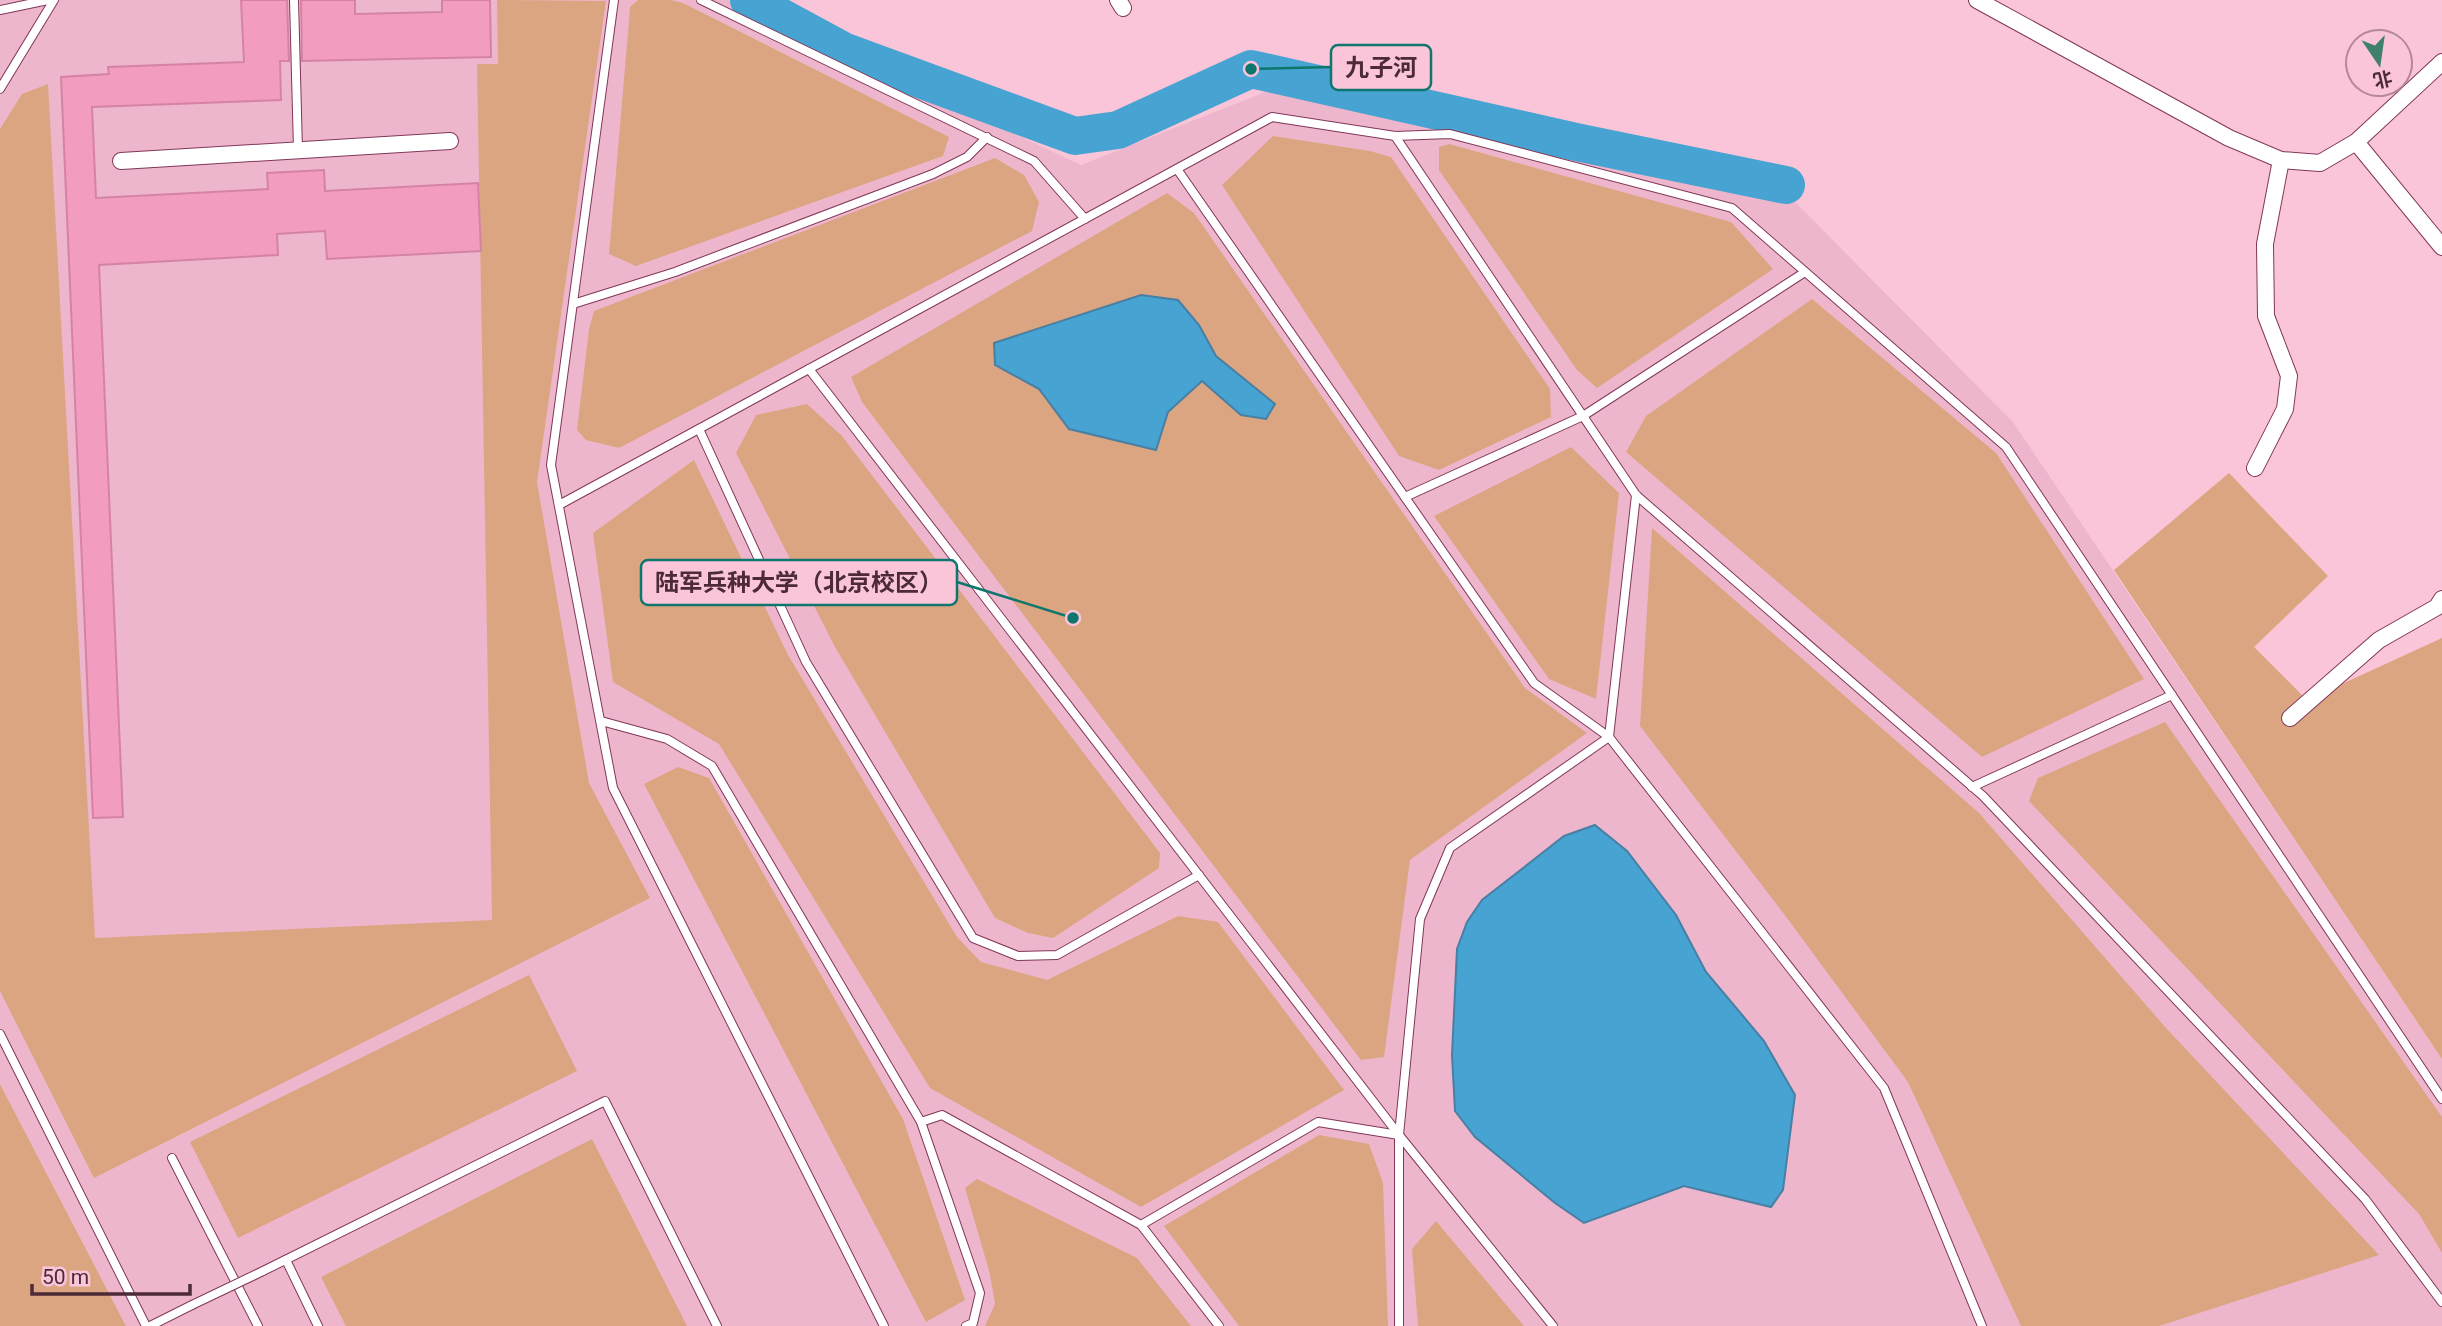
<svg xmlns="http://www.w3.org/2000/svg" width="2442" height="1326" viewBox="0 0 2442 1326" font-family="Roboto,'Noto Sans SC',sans-serif">
  <style>
    .built { fill: #eeb6cc }
    .green { fill: #dca581 }
    .water { fill: #47a3d1; stroke: #487fa3; stroke-width: 2 }
    .lines { fill: none; stroke-linecap: round; stroke-linejoin: round }
    .river { stroke: #47a3d1; stroke-width: 38 }
    .building { fill: #f29cbf; stroke: #d583a5; stroke-width: 2 }
    .service-casing { stroke: #813759; stroke-width: 10 }
    .minor-casing { stroke: #813759; stroke-width: 18 }
    .service { stroke: #fff; stroke-width: 8 }
    .minor { stroke: #fff; stroke-width: 16 }
    .service-bridge-casing { stroke: #813759; stroke-width: 10; stroke-linecap: butt }
    .service-bridge { stroke: #fff; stroke-width: 8 }
    .leader { fill: none; stroke: #0f766e; stroke-width: 2.5 }
    .callout-dot { fill: #0f766e; stroke: #fac5d9; stroke-width: 2.5 }
    .callout { fill: #fac5d9; stroke: #0f766e; stroke-width: 2.5 }
    .callout-label { font-size: 24px; text-anchor: middle; font-weight: bold; fill: #4c2a38 }
  </style>
  <rect width="100%" height="100%" fill="#fac5d9"/>
  <!-- built -->
  <path class="built" d="M0 0H729L1081 165 1275 88 1791 198 2013 422 2442 1059V1326H126L0 1084Z"/>
  <!-- green -->
  <g class="green">
    <path d="M497 0 606 1 537 482 589 783 650 898 94 1178 0 991V129L22 94 48 84 95 938 492 920 477 64H498Z"/>
    <path d="M638 0H671L683 3 949 137 943 156 636 266 609 254 629 21 630 7Z"/>
    <path d="M1273 136 1370 151 1391 157 1550 389 1551 417 1439 470 1399 456 1222 185Z"/>
    <path d="M1449 144 1731 222 1773 269 1597 388 1577 370 1439 170V147Z"/>
    <path d="M995 158 1024 175 1039 202 1032 231 619 448 586 440 577 430 589 329 594 311Z"/>
    <path d="M1167 193 1194 213 1525 688 1587 733 1410 860 1384 1057 1361 1060 862 402 851 377Z"/>
    <path d="M1812 299 1996 453 2144 679 1982 757 1626 452 1646 416Z"/>
    <path d="M807 404 842 436 1160 853 1159 868 1053 938 1028 933 995 918 835 647 736 453 756 415Z"/>
    <path d="M1571 447 1619 493 1596 699 1549 679 1434 516Z"/>
    <path d="M694 460 788 655 957 937 981 962 1047 980 1178 916 1218 922 1344 1090 1141 1207 930 1088 719 744 613 682 593 533Z"/>
    <path d="M2229 473 2328 576 2254 647 2307 700 2442 638V1059L2114 570Z"/>
    <path d="M1652 528 1979 813 2166 1028 2379 1255 2159 1326H2021L1908 1082 1784 914 1640 726Z"/>
    <path d="M2165 722 2442 1117V1253L2419 1214 2029 801 2038 778Z"/>
    <path d="M678 767 709 778 903 1119 965 1300 926 1322 644 784Z"/>
    <path d="M529 975 577 1071 238 1238 190 1142Z"/>
    <path d="M0 1084 126 1326H0Z"/>
    <path d="M1319 1135 1369 1144 1383 1183 1388 1326H1239L1164 1226Z"/>
    <path d="M592 1139 687 1326H346L321 1277Z"/>
    <path d="M977 1179 1137 1258 1191 1326H985L995 1304 990 1274 965 1188Z"/>
    <path d="M1436 1221 1524 1326H1418L1412 1249Z"/>
  </g>
  <!-- water -->
  <g class="water">
    <path d="M1141 295 1178 300 1199 325 1216 356 1275 404 1266 419 1241 415 1202 381 1168 412 1156 450 1069 429 1039 389 995 365 994 343Z"/>
    <path d="M1595 825 1627 851 1676 915 1706 972 1764 1041 1795 1095 1783 1190 1771 1207 1684 1186 1584 1223 1555 1203 1475 1137 1455 1111 1452 1055 1457 949 1467 922 1482 900 1564 836Z"/>
  </g>
  <g class="lines">
    <!-- river -->
    <path class="river" d="M749 0 843 51 1075 136 1118 130 1251 69 1576 142 1786 185"/>
  </g>
  <!-- building -->
  <g class="building">
    <path d="M241 0H287L289 61H280L281 100 92 107 96 198 268 189 267 173 324 170 325 191 478 183 481 251 327 259 325 231 277 234 278 255 99 265 123 817 93 818 61 77 109 74 108 67 244 62Z"/>
    <path d="M301 0H355V14L442 12V0H490L491 57 302 61Z"/>
  </g>
  <g class="lines">
    <defs>
      <g id="service">
        <path d="M294 0 298 150"/>
        <path d="M614 0 551 465 613 788 884 1326"/>
        <path d="M701 0 1034 161 1085 219"/>
        <path d="M0 10 48 0"/>
        <path d="M0 89 54 0"/>
        <path d="M1395 136 1636 495 1983 796 2365 1199 2442 1302"/>
        <path d="M1177 169 1534 683 1609 737 1884 1088 1982 1326"/>
        <path d="M573 304 675 272 933 174 967 157 987 137"/>
        <path d="M809 369 1399 1135 1553 1326"/>
        <path d="M699 429 806 662 973 938 1018 956 1057 955 1199 875"/>
        <path d="M1405 497 1583 416 1805 272"/>
        <path d="M559 505 1272 117 1395 136 1450 134 1732 208 2006 447 2442 1099"/>
        <path d="M601 721 667 739 712 766 921 1122 980 1293 973 1323 966 1326"/>
        <path d="M1972 787 2172 695"/>
        <path d="M0 1034 146 1326"/>
        <path d="M921 1122 942 1115 1141 1225 1219 1326"/>
        <path d="M172 1158 258 1326"/>
        <path d="M1141 1225 1318 1122 1399 1135"/>
        <path d="M286 1260 318 1326"/>
        <path d="M261 1272 605 1101 717 1326"/>
        <path d="M150 1326 192 1305"/>
        <path d="M1399 1326V1135L1420 919 1450 848 1609 737 1636 495"/>
      </g>
      <g id="minor">
        <path d="M1118 0 1123 8"/>
        <path d="M1977 0 2229 138 2281 160 2320 163 2356 142 2442 62"/>
        <path d="M2356 142 2442 247"/>
        <path d="M121 161 450 141"/>
        <path d="M2255 468 2285 409 2289 376 2266 316 2265 244 2281 160"/>
        <path d="M2290 718 2379 640 2437 607 2442 599"/>
      </g>
    </defs>
    <!-- service casing -->
    <use href="#service" class="service-casing"/>
    <!-- minor casing -->
    <use href="#minor" class="minor-casing"/>
    <!-- service -->
    <use href="#service" class="service"/>
    <!-- minor -->
    <use href="#minor" class="minor"/>
    <defs>
      <path id="service-bridge" d="M192 1305 261 1272"/>
    </defs>
    <!-- service-bridge casing -->
    <use href="#service-bridge" class="service-bridge-casing"/>
    <!-- service-bridge -->
    <use href="#service-bridge" class="service-bridge"/>
  </g>
  <!-- callouts -->
  <path class="leader" d="M1251 69L1331 67M1073 618L957 582"/>
  <g class="callout-dot">
    <circle cx="1251" cy="69" r="7"/>
    <circle cx="1073" cy="618" r="7"/>
  </g>
  <g class="callout">
    <rect x="1331" y="45" width="100" height="45" rx="7"/>
    <rect x="641" y="560" width="316" height="45" rx="7"/>
  </g>
  <g class="callout-label">
    <text x="1381" y="76">九子河</text>
    <text x="799" y="591">陆军兵种大学（北京校区）</text>
  </g>
  <!-- north arrow -->
  <g transform="translate(2379 63) rotate(167)"><circle r="33" fill="#fac5d9" stroke="#b48799" stroke-width="2"/>
  <path d="M0-5L12 26L0 18L-12 26Z" fill="#3f7f6e"/>
  <text y="-10" font-size="19" font-weight="bold" text-anchor="middle" fill="#4c2a38">北</text>
  </g>
  <!-- scale -->
  <path d="M32 1284v10h158v-10" fill="none" stroke="#4c2a38" stroke-width="3.5"/>
  <text x="42" y="1284" font-size="21" fill="#4c2a38" stroke="#fac5d9" stroke-width="5" paint-order="stroke">50 m</text>
</svg>
